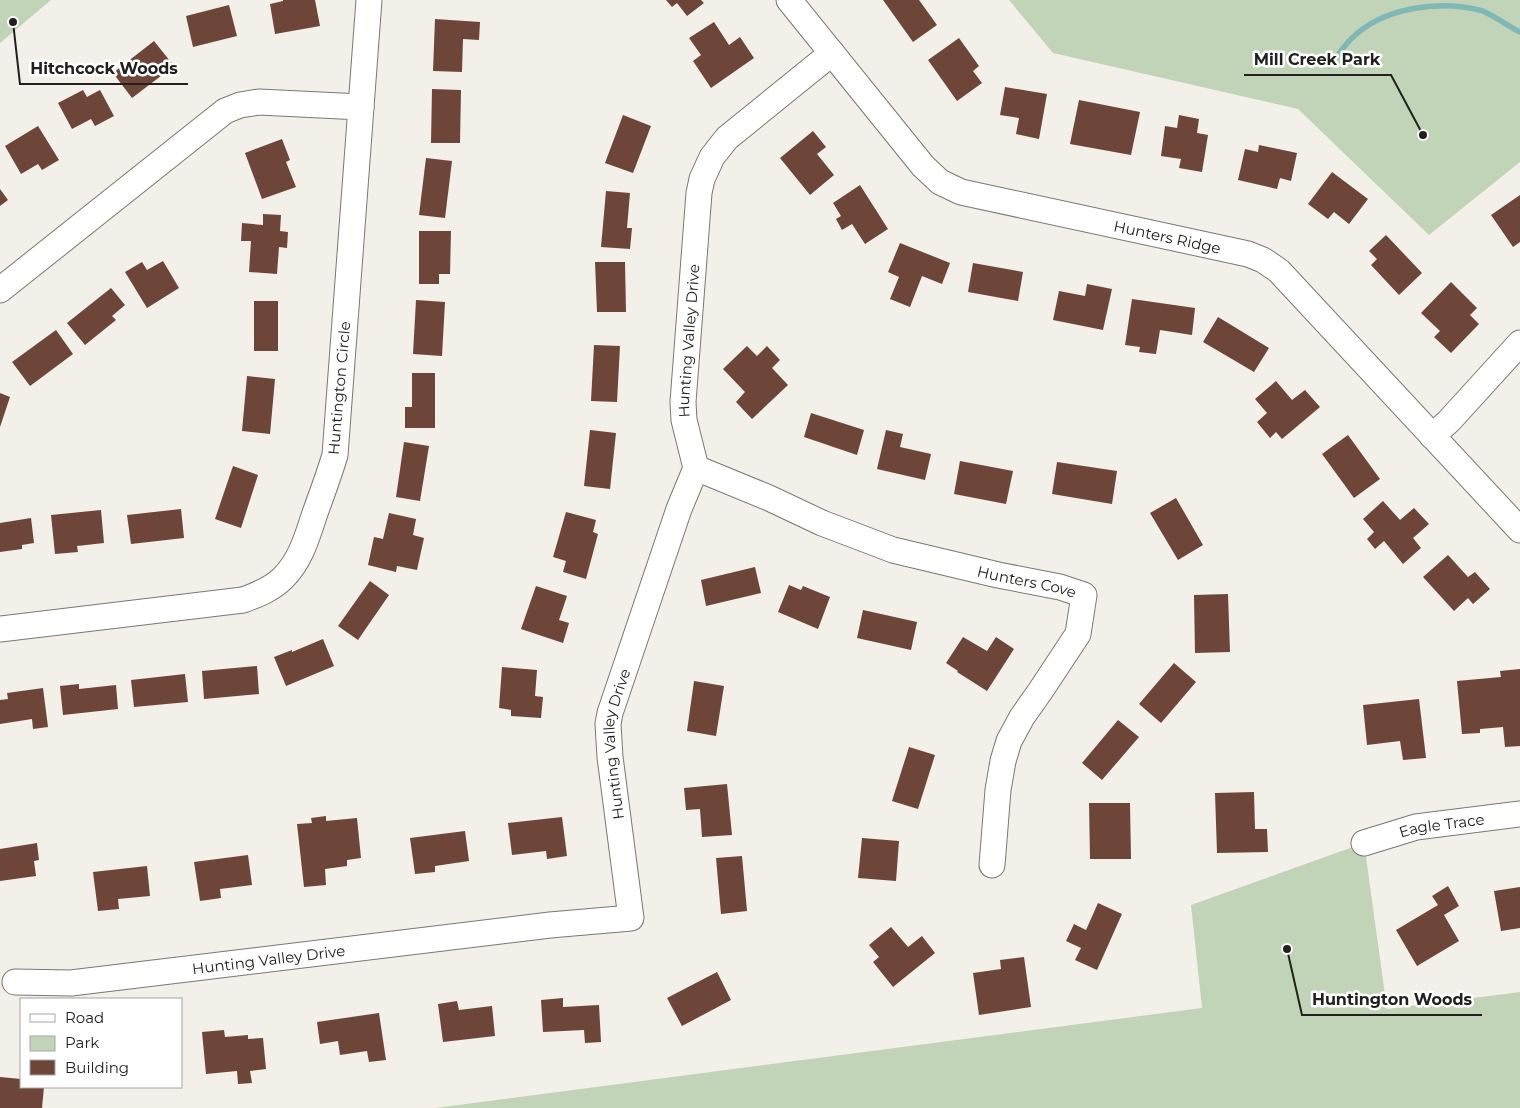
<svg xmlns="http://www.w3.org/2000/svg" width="1520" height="1108" viewBox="0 0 1520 1108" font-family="Montserrat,sans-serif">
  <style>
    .green { fill: #c2d4b7 }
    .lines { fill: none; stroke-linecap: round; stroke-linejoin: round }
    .stream { stroke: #80b8b7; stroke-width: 5.5 }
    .building { fill: #6d4639 }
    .minor-casing { stroke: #7b7872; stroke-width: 27 }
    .minor { stroke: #fff; stroke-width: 25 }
    .labels { text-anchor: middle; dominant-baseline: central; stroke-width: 5; stroke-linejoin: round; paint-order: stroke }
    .street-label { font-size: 15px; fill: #21201e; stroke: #fff }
    .leader { fill: none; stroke: #21201e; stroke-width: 2 }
    .callout-dot { fill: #21201e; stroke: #fff; stroke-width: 2 }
    .callout-label { font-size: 16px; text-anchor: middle; font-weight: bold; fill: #21201e; stroke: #fff; stroke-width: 5; stroke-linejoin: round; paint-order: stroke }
  </style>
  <rect width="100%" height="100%" fill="#f3efe9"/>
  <!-- green -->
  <g class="green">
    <path d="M0 0H51L0 43Z"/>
    <path d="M1009 0H1520V162L1429 235 1298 109 1053 53Z"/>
    <path d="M1364 843 1387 1009 1520 992V1108H435L1202 1008 1191 905Z"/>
  </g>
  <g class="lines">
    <!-- stream -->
    <path class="stream" d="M1329 66C1337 57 1343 47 1351 39 1384 6 1441 0 1483 11 1496 17 1508 26 1520 32"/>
  </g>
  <!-- building -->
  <g class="building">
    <path d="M283 0H315L320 26 275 34 270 4 283 1Z"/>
    <path d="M666 0H701L704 3 687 16 677 3 672 7Z"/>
    <path d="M883 0H919L937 25 913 42Z"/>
    <path d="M229 5 237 36 193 47 186 16Z"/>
    <path d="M435 19 480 22 479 40 463 39 462 72 433 71Z"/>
    <path d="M714 22 729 45 740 37 754 58 711 88 693 61 701 55 689 38Z"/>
    <path d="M959 38 979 66 973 71 982 83 957 101 928 60Z"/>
    <path d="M154 41 174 66 132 98 113 73Z"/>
    <path d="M1005 87 1047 94 1039 139 1016 134 1019 118 1000 115Z"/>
    <path d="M432 89 461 90 460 143H431Z"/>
    <path d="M83 90 87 97 100 90 114 116 95 126 91 119 72 129 58 103Z"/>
    <path d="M1079 100 1140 112 1131 155 1070 144Z"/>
    <path d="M623 115 651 126 633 173 605 163Z"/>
    <path d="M1179 115 1199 119 1197 133 1208 135 1202 172 1179 168 1181 159 1161 156 1165 126 1177 128Z"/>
    <path d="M38 126 59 160 42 170 38 164 21 174 5 146Z"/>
    <path d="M813 131 826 147 817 154 834 175 810 195 780 158Z"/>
    <path d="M282 139 290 160 286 162 296 187 262 199 245 153Z"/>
    <path d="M1259 145 1297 153 1291 181 1280 178 1277 189 1238 180 1245 149 1258 152Z"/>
    <path d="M426 158 452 161 445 218 419 215Z"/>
    <path d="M1332 172 1368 199 1349 224 1334 212 1328 219 1308 204Z"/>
    <path d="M860 185 888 229 865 244 852 224 842 230 836 219 841 216 833 203Z"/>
    <path d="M0 189 8 200 0 206Z"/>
    <path d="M606 191 630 193 627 228H632L630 249 601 247Z"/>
    <path d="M1520 195V242L1513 247 1491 215Z"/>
    <path d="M263 214 281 215 280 231 288 232 287 248 279 247 277 274 249 272 251 241H241L242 223 263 225Z"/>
    <path d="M419 231H451L450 274H439V284H419Z"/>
    <path d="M1386 235 1422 273 1399 295 1371 265 1377 259 1369 251Z"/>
    <path d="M900 243 950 263 942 284 922 276 910 307 890 299 899 277 888 272Z"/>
    <path d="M163 261 179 288 147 308 125 272 142 262 147 270Z"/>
    <path d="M595 262H625L626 312H597Z"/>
    <path d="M973 263 1023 272 1018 301 968 292Z"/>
    <path d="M1451 282 1477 308 1470 315 1479 324 1451 353 1434 337 1440 331 1421 313Z"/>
    <path d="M1087 284 1112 289 1103 330 1053 320 1059 291 1085 296Z"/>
    <path d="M111 288 125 305 112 316 116 320 85 345 67 323Z"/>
    <path d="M1132 299 1195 308 1192 335 1160 330 1156 354 1139 352 1140 347 1125 345Z"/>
    <path d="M416 300 445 302 442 356 413 354Z"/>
    <rect x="254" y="301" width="24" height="50"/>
    <path d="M1218 317 1269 348 1254 372 1203 342Z"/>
    <path d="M56 330 73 354 30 386 12 362Z"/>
    <path d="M594 345 620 346 617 402 591 401Z"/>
    <path d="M747 346 757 356 767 346 780 360 772 368 788 385 752 419 736 402 745 392 723 369Z"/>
    <path d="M412 373H435V428H405V407H412Z"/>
    <path d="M247 376 275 379 270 434 242 431Z"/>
    <path d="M1276 381 1292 400 1305 390 1320 407 1282 439 1276 432 1270 438 1257 422 1267 413 1255 399Z"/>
    <path d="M0 393 10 397 0 427Z"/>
    <path d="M811 413 864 430 857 455 804 437Z"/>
    <path d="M590 430 616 433 610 489 584 486Z"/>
    <path d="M886 430 903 434 900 447 931 454 925 480 877 469Z"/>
    <path d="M1348 435 1380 479 1354 498 1322 454Z"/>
    <path d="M404 442 429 446 420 501 396 497Z"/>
    <path d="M960 461 1013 471 1006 504 954 494Z"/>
    <path d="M1057 462 1117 471 1112 504 1052 494Z"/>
    <path d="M233 466 258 475 241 528 215 519Z"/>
    <path d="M1176 498 1203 545 1178 560 1150 513Z"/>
    <path d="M1383 501 1400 520 1414 508 1429 524 1413 538 1421 548 1403 564 1384 541 1375 549 1367 539 1374 532 1363 519Z"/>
    <path d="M181 509 184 538 131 544 127 515Z"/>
    <path d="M101 510 104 543 77 546 78 552 55 554 51 515Z"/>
    <path d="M566 512 596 520 593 532 598 534 586 579 563 572 566 561 553 557Z"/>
    <path d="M389 513 416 519 413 535 424 538 417 570 397 566 396 572 368 565 374 537 383 539Z"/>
    <path d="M31 518 34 543 22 545V549L0 552V523Z"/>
    <path d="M1448 555 1468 577 1475 572 1490 589 1473 604 1468 598 1454 611 1423 577Z"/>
    <path d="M755 567 761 593 706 606 701 580Z"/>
    <path d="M370 581 389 595 358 640 338 626Z"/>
    <path d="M789 585 801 590 803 586 830 597 818 629 778 612Z"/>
    <path d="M536 586 567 596 559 620 569 623 563 643 521 629Z"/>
    <path d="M1228 594 1230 652 1195 653 1194 595Z"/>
    <path d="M863 610 917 622 911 650 857 638Z"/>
    <path d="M963 637 987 651 996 637 1014 649 987 691 957 672 958 671 946 663Z"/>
    <path d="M323 639 334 666 286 686 274 657 292 650V652Z"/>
    <path d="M1174 663 1196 682 1161 723 1139 704Z"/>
    <path d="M257 666 259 694 204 699 202 671Z"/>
    <path d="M502 667 537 670 535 696 543 697 541 718 511 716V710L499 708Z"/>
    <path d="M1520 669V746L1505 747 1503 727 1480 729V733L1462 734 1457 681 1501 677 1500 671Z"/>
    <path d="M185 674 188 702 134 707 131 680Z"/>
    <path d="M694 681 724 686 716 736 687 731Z"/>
    <path d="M79 684V689L116 685 118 709 63 715 60 686Z"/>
    <path d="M43 688 48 727 33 729 32 719 0 724V700L8 699 7 693Z"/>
    <path d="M1419 699 1426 758 1403 760 1400 741 1367 745 1363 705Z"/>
    <path d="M1118 720 1139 737 1102 780 1082 763Z"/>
    <path d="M909 747 935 755 918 809 892 801Z"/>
    <path d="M727 784 732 835 702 837 700 809 686 810 684 788Z"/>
    <path d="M1254 792 1255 829H1267L1268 852 1217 853 1215 793Z"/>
    <path d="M1089 803H1130L1131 859H1090Z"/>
    <path d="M326 816V821L357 818 361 858 347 860V866L325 869 326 885 304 887 297 824 312 823 311 818Z"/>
    <path d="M562 817 567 856 547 859 546 851 512 855 508 823Z"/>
    <path d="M465 831 469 861 435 866V872L415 874 410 838Z"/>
    <path d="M862 838 899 841 896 881 858 878Z"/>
    <path d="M37 843 39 860 34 861 36 876 0 881V849Z"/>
    <path d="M248 855 252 885 220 889 221 898 200 901 194 862Z"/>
    <path d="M742 856 747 911 721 914 716 858Z"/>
    <path d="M147 866 150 896 118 899 119 909 98 911 93 872Z"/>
    <path d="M1448 886 1459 906 1444 915 1459 941 1417 966 1396 930 1438 905 1432 896Z"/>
    <path d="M1520 887V928L1501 931 1494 891Z"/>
    <path d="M1098 903 1122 914 1097 970 1075 960 1081 948 1066 941 1074 924 1086 930Z"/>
    <path d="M891 927 908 947 922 936 935 953 893 987 873 962 879 957 869 945Z"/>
    <path d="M1024 957 1031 1007 979 1015 973 973 1001 969 1000 960Z"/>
    <path d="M717 972 731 1000 682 1026 667 998Z"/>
    <path d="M563 998V1007L599 1005 601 1042 585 1043 584 1030 543 1032 541 1000Z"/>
    <path d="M457 1001 459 1010 492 1006 495 1036 443 1042 438 1004Z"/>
    <path d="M379 1013 386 1060 369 1062 367 1051 340 1055 338 1041 320 1044 317 1022Z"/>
    <path d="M224 1030 225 1037 248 1035V1039L263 1038 266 1069 250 1071 252 1083 238 1084 237 1071 206 1074 202 1032Z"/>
    <path d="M0 1077 21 1079V1087H44L42 1108H0Z"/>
  </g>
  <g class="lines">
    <defs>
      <g id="minor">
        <path id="s1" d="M789 0 923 166 940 182 961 192 1248 254 1263 260 1279 271 1520 530"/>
        <path d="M361 107 369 0"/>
        <path d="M0 290 225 111 240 105 259 102 361 107 335 455C329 475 322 494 315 513 307 537 301 560 283 578 272 589 257 595 243 600L0 629"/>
        <path d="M1432 436 1449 421 1520 343"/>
        <path id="s2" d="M696 468 769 498 822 523 893 550 998 575 1060 587 1084 595 1078 634 1041 690 1022 717 1009 741 1003 761 998 790 992 865"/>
        <path id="s3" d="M1364 843 1416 827 1520 814"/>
        <path id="s4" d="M15 982 71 983 550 925 631 918 610 757 608 724 610 713 679 509 696 468 684 420 683 402 699 193 702 179 712 157 727 138 832 53"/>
      </g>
    </defs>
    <!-- minor casing -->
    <use href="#minor" class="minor-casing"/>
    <!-- minor -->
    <use href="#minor" class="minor"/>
  </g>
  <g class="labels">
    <!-- street labels -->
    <g class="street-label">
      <text stroke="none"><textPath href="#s1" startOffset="471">Hunters Ridge</textPath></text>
      <text stroke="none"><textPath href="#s4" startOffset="1215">Hunting Valley Drive</textPath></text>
      <text transform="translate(339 388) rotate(-85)">Huntington Circle</text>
      <text stroke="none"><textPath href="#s2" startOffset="351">Hunters Cove</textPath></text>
      <text stroke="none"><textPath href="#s4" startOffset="796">Hunting Valley Drive</textPath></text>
      <text stroke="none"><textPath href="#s3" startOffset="80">Eagle Trace</textPath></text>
      <text stroke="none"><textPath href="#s4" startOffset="255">Hunting Valley Drive</textPath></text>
    </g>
  </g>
  <!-- callouts -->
  <path class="leader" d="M1423 135L1391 75H1244M13 22L20 84H188M1287 949L1302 1015H1482"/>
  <g class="callout-dot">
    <circle cx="1423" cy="135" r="5"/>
    <circle cx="13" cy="22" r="5"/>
    <circle cx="1287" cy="949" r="5"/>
  </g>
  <g class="callout-label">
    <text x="1317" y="65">Mill Creek Park</text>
    <text x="104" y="74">Hitchcock Woods</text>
    <text x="1392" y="1005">Huntington Woods</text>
  </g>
  <!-- legend -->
  <rect x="20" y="998" width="162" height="90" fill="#ffffff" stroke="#a6a6a5"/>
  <rect x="30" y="1014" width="25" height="8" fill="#ffffff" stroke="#a6a6a5"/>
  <text x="65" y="1023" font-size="15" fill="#21201e">Road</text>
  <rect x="30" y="1036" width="25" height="15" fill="#c2d4b7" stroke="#a6a6a5"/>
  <text x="65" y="1048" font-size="15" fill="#21201e">Park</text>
  <rect x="30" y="1060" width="25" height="15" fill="#6d4639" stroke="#a6a6a5"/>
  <text x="65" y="1073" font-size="15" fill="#21201e">Building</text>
</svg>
